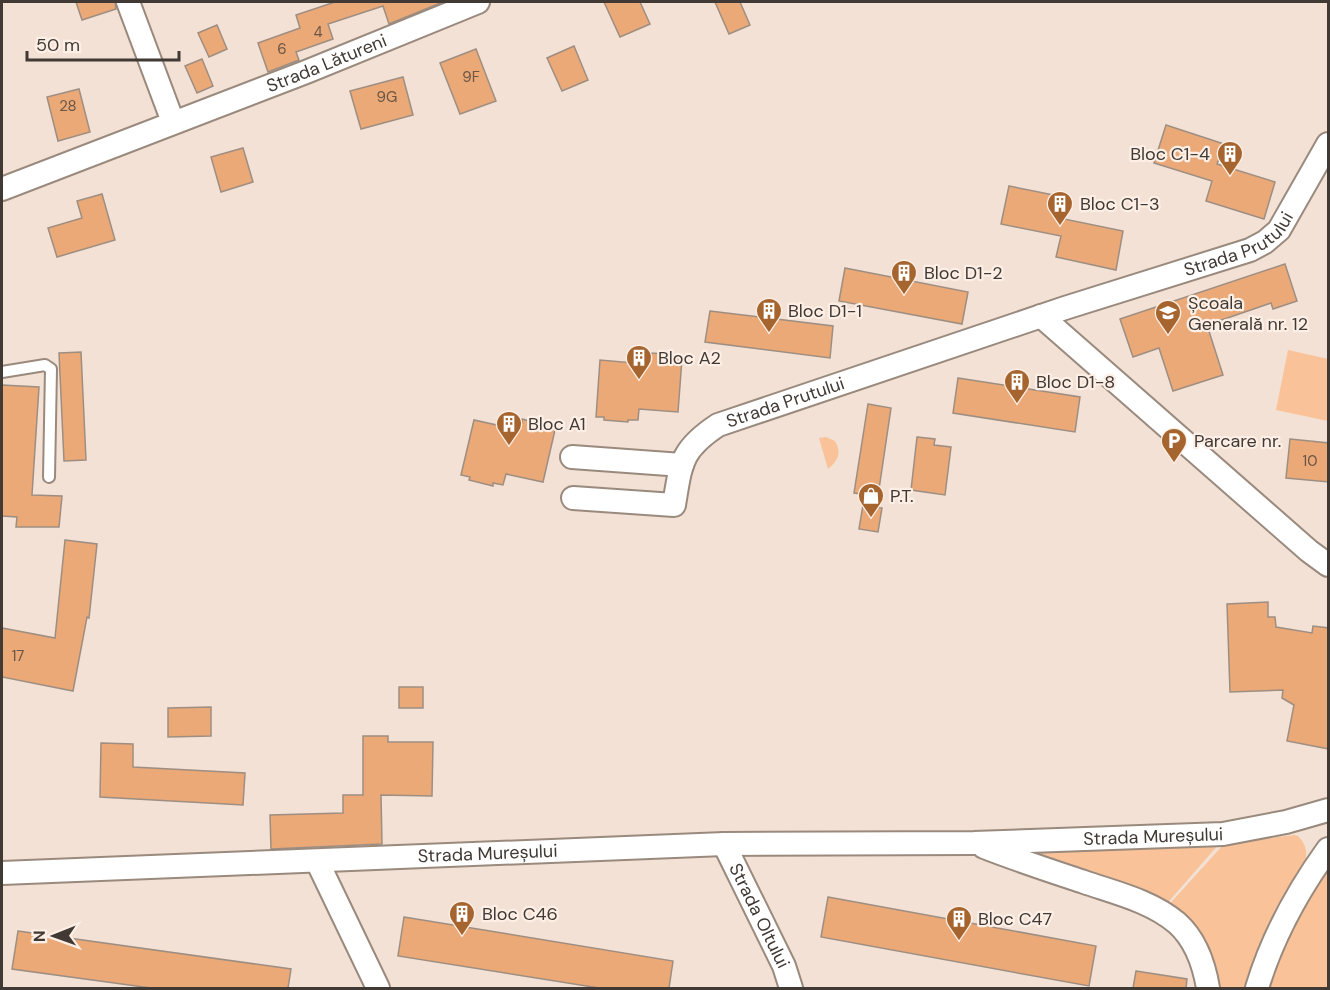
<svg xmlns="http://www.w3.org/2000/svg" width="1330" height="990" viewBox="0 0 1330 990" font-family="'DM Sans',sans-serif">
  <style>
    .green { fill: #f9c298 }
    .building { fill: #eba977; stroke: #9e8e82; stroke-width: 1.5 }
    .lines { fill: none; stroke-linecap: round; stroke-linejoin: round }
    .service-casing { stroke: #9a8a7e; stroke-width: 14 }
    .minor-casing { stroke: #9a8a7e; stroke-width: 26 }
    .service { stroke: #fff; stroke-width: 10 }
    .minor { stroke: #fff; stroke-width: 22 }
    .labels { text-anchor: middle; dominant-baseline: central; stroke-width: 4.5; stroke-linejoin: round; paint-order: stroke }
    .number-label { font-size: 15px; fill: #6b5545 }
    .street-label { font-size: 18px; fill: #403934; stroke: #fdefe5 }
    .poi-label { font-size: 18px; fill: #403934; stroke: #fdefe5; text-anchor: start }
  </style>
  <rect width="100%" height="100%" fill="#f2e1d4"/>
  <!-- green -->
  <g class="green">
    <path d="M1288 350 1328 359V421L1276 410Z"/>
    <path d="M826 437 835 441C842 452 838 461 828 469L819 438Z"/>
    <path d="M1294 835 1298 836C1305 843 1308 851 1305 861 1300 878 1284 894 1276 909 1262 934 1256 961 1249 988H1217L1165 909 1224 844Z"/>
    <path d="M1219 844 1163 908 1028 859 1024 848Z"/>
    <path d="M1328 849V988H1258Z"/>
  </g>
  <!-- building -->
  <g class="building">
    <path d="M76 2H115L116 9 82 20Z"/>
    <path d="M335 2H443L389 24 383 6 328 24 333 39 296 52 299 60 268 72 258 43 300 28 296 15Z"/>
    <path d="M604 2H640L650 24 620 37Z"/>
    <path d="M715 2H740L750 25 729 34Z"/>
    <path d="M217 25 227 49 209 57 198 33Z"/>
    <path d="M574 46 588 80 562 91 547 58Z"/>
    <path d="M476 49 496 101 460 114 440 63Z"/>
    <path d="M202 59 213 86 197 93 185 66Z"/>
    <path d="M403 77 413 115 361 129 350 91Z"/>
    <path d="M79 89 90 132 58 141 47 97Z"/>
    <path d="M1166 125 1224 144 1217 164 1275 182 1264 219 1206 201 1212 181 1154 163Z"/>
    <path d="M243 148 253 182 221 192 211 157Z"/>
    <path d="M1009 186 1069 198 1064 219 1123 231 1116 270 1056 257 1061 236 1001 224Z"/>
    <path d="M102 194 115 240 57 257 48 228 82 218 77 201Z"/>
    <path d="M1285 264 1297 301 1273 309 1271 303 1207 325 1223 375 1173 391 1159 348 1133 357 1120 319Z"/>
    <path d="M845 268 968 292 962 324 839 301Z"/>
    <path d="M710 311 833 326 830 358 705 342Z"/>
    <path d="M81 352 86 460 64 461 59 353Z"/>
    <path d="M648 353 669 354V358L682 359 678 412 639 409 638 420H628V422L604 420V417H596L600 360 634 363V355L648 356Z"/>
    <path d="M958 378 1080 397 1075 432 953 413Z"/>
    <path d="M2 385 39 387 32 495 62 496 59 527H16L17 517 2 516Z"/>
    <path d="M868 404 891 408 878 496 854 493Z"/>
    <path d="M522 419 542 424V427L555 430 543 482 506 474 503 485 493 483V486L469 480 470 477 461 475 474 420 506 427 508 420 522 423Z"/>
    <path d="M917 437 935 439 934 445 951 447 945 495 911 490Z"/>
    <path d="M1290 439 1329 443V482L1286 478Z"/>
    <path d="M863 505 882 508 878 532 859 529Z"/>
    <path d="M65 540 97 544 89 618 87 617 73 691 2 677V628L55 638Z"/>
    <path d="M1268 602V617H1275L1276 627 1312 633 1313 626 1329 628V749L1287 741 1294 705 1282 698 1283 690 1230 692 1227 604Z"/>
    <rect x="399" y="687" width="24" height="21"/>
    <path d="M211 707V736L168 737V708Z"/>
    <path d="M363 736H388V742H433L432 796 381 795 382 844 271 849 270 815 343 813V795H363Z"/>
    <path d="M101 743 133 744V767L245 773 243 805 100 797Z"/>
    <path d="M828 897 1096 946 1089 986 821 937Z"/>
    <path d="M404 917 673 961 669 988H599L398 956Z"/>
    <path d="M18 931 291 969 288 988H151L12 969Z"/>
    <path d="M1136 971 1187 979 1186 988H1133Z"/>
  </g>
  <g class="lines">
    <defs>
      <path id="service" d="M2 372 45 365 51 369 49 477"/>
      <g id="minor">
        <path d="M128 2 173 122"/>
        <path id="s1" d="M2 189 306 72 478 2"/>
        <path d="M1041 316 1309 551 1328 565"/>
        <path d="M572 457 682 465"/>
        <path id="s2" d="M573 498 674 505C681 464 680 450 718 425L1065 308 1250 250 1265 242 1279 230 1328 144"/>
        <path id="s3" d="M724 844 784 966 791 988"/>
        <path d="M984 847C1017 860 1051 871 1084 882 1116 893 1151 901 1177 923 1196 940 1204 964 1208 988"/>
        <path d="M317 861 378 988"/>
        <path id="s4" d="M2 873 724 844 974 843 1223 834 1286 822 1328 810"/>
        <path d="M1257 988C1272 938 1297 892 1328 849"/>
      </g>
    </defs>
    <!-- service casing -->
    <use href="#service" class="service-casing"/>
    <!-- minor casing -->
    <use href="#minor" class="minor-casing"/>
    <!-- service -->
    <use href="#service" class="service"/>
    <!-- minor -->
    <use href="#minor" class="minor"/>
  </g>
  <!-- icons -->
  <defs>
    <symbol id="building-pin" viewBox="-11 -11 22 30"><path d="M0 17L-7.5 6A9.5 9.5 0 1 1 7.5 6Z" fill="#a6652f" stroke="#fdefe5"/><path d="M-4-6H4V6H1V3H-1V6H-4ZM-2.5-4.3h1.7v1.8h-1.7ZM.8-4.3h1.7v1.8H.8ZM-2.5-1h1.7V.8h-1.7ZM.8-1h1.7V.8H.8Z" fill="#fff"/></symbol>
    <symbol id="school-pin" viewBox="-11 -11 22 30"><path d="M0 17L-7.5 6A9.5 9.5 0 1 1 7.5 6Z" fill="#a6652f" stroke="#fdefe5"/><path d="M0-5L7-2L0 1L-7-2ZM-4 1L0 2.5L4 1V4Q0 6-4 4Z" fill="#fff"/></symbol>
    <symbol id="parking-pin" viewBox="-11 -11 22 30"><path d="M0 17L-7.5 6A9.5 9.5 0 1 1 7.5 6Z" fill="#a6652f" stroke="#fdefe5"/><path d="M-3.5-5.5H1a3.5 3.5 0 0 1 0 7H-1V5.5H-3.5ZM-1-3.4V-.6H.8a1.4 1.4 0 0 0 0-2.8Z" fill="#fff"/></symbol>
    <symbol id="shop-pin" viewBox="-11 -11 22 30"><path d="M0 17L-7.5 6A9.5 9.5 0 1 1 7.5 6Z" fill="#a6652f" stroke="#fdefe5"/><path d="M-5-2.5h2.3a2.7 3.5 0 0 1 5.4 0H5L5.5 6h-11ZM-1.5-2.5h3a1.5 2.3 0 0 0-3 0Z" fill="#fff"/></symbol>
  </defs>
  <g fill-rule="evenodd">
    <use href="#building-pin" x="1215" y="139" width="30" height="40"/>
    <use href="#building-pin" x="1045" y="189" width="30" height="40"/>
    <use href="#building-pin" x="889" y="258" width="30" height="40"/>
    <use href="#building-pin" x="754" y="296" width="30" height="40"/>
    <use href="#school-pin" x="1153" y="298" width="30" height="40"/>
    <use href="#building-pin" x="624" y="343" width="30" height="40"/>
    <use href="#building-pin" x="1002" y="367" width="30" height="40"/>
    <use href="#building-pin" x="494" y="409" width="30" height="40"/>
    <use href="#parking-pin" x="1159" y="426" width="30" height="40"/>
    <use href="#shop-pin" x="856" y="481" width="30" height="40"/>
    <use href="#building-pin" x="447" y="899" width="30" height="40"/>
    <use href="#building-pin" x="944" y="904" width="30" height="40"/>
  </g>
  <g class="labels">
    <!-- number labels -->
    <g class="number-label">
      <text x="318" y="32">4</text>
      <text x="282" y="49">6</text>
      <text x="471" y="77">9F</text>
      <text x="387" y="97">9G</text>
      <text x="68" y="106">28</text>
      <text x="1310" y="461">10</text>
      <text x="18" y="656">17</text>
    </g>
    <!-- street labels -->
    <g class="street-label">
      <text stroke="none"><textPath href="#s1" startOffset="348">Strada Lătureni</textPath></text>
      <text stroke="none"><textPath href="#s2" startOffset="750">Strada Prutului</textPath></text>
      <text stroke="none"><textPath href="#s2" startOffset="268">Strada Prutului</textPath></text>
      <text stroke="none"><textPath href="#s4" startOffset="1152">Strada Mureșului</textPath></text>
      <text stroke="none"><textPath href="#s4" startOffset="486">Strada Mureșului</textPath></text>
      <text stroke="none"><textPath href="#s3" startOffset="80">Strada Oltului</textPath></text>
    </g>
    <!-- poi labels -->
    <g class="poi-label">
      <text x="1210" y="154" text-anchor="end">Bloc C1-4</text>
      <text x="1080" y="204">Bloc C1-3</text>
      <text x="924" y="273">Bloc D1-2</text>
      <text x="1188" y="303">Școala<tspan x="1188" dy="21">Generală nr. 12</tspan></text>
      <text x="788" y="311">Bloc D1-1</text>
      <text x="658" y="358">Bloc A2</text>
      <text x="1036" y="382">Bloc D1-8</text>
      <text x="528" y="424">Bloc A1</text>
      <text x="1194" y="441">Parcare nr.</text>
      <text x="890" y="496">P.T.</text>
      <text x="482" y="914">Bloc C46</text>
      <text x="978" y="919">Bloc C47</text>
    </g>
  </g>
  <!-- border -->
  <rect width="1330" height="990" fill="none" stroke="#403934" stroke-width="6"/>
  <!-- north arrow -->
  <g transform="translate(54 936) rotate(269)" stroke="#fdefe5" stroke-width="4.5" paint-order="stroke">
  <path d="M0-4.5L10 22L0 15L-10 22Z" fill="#403934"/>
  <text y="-9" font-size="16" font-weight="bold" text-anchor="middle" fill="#403934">N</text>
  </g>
  <!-- scale -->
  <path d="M27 51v9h152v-9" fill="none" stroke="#403934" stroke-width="3"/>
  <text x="36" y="51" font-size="18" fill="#403934" stroke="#fdefe5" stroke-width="4.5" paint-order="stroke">50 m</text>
</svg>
